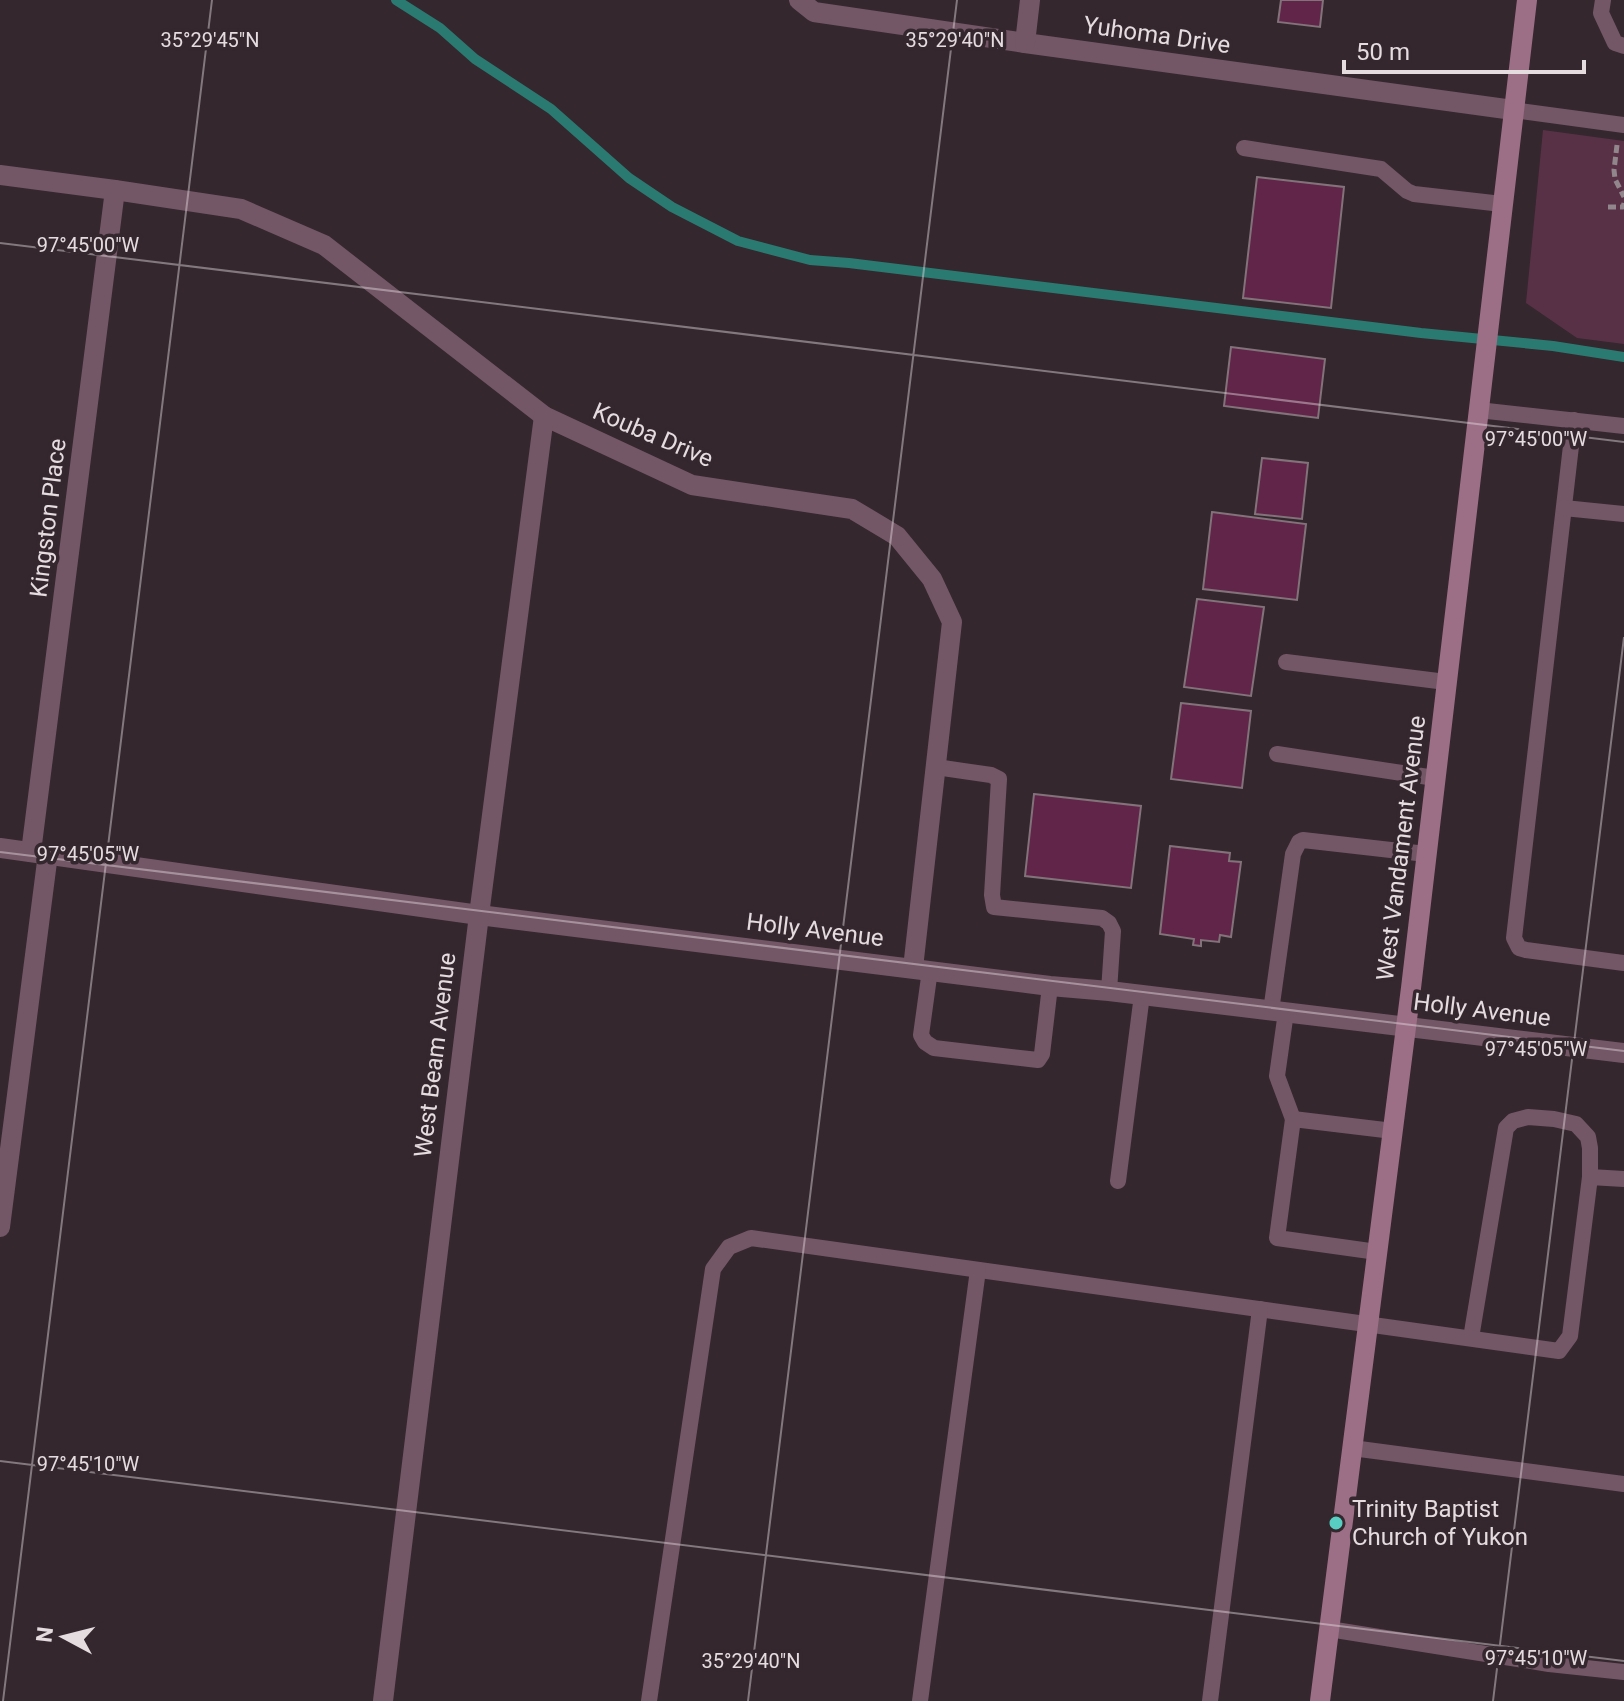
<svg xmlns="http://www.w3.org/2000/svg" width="1624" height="1701" viewBox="0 0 1624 1701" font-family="Roboto,sans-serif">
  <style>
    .green { fill: #583147 }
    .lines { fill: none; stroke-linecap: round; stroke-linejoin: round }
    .stream { stroke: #2a7a72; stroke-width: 10 }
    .building { fill: #602548; stroke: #82727a; stroke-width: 2 }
    .path { stroke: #91868b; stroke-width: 5; stroke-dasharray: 8 4; stroke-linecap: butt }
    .lane { stroke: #745766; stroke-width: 16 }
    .street { stroke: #745766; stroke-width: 20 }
    .secondary { stroke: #9c6f87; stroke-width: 20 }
    .ticks { fill: none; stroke: #e5dce0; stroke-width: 2; stroke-opacity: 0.45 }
    .poi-dot { fill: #57cec1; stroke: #34272e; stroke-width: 3 }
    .labels { text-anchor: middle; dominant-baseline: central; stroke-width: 7; stroke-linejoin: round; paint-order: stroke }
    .street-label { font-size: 24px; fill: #e5dce0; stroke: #34272e }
    .poi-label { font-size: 24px; fill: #e5dce0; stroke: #34272e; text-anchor: start }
    .ticks-label { font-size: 20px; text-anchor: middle; fill: #e5dce0; stroke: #34272e; stroke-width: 7; stroke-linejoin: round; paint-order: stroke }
  </style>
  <rect width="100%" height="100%" fill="#34272e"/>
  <!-- green -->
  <path class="green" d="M1543 130 1624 141V344L1577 338 1526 303Z"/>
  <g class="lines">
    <!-- stream -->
    <path class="stream" d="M396 0 440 28 475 59 551 109 629 178 672 207 738 241 810 260 849 263 1421 333 1553 346 1624 357"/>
  </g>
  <!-- building -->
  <g class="building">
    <path d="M1281 0H1323L1320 27 1278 22Z"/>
    <path d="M1257 177 1344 187 1331 308 1243 298Z"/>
    <path d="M1231 347 1325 359 1318 418 1224 406Z"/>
    <path d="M1262 458 1308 463 1302 519 1255 514Z"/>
    <path d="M1212 512 1306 524 1297 600 1203 589Z"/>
    <path d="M1197 599 1264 607 1251 696 1184 687Z"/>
    <path d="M1181 703 1251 711 1242 788 1171 779Z"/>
    <path d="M1034 794 1141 806 1131 888 1025 876Z"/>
    <path d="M1170 846 1230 853 1229 861 1241 862 1231 937 1220 935 1219 942 1201 940V946L1193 945 1194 939 1160 934Z"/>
  </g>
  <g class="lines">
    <!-- path -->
    <g class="path">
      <path d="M1617 145 1614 170 1615 179 1624 197"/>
      <path d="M1608 207H1623L1624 203"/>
    </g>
    <!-- lane -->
    <g class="lane">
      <path d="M1603 0 1601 13 1615 43 1624 46"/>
      <path d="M1513 110 1624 125"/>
      <path d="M1244 148 1381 169 1407 191 1414 194 1502 204"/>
      <path d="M1478 410 1624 426"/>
      <path d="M1574 420 1514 938 1519 948 1526 950 1624 963"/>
      <path d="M1564 508 1624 514"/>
      <path d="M1286 662 1446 682"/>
      <path d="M1277 754 1435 778"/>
      <path d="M936 767 991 775 999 779 992 895 994 907 1102 918 1109 923 1113 931 1109 991"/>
      <path d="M930 970 921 1035 925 1042 934 1048 1038 1060 1042 1054 1050 986"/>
      <path d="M1271 1011 1293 854 1299 842 1303 840 1426 854"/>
      <path d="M1286 1012 1277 1076 1293 1119"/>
      <path d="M1118 1181 1142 995"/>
      <path d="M1377 1252 1277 1238 1293 1119 1393 1131"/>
      <path d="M1471 1338 1506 1128 1513 1121 1528 1117 1554 1119 1576 1124 1588 1137 1590 1148V1177"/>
      <path d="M1352 1448 1624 1484"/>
      <path d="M1329 1629 1549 1664 1624 1672"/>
      <path d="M649 1701 713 1269 729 1247 751 1238 1559 1351 1570 1336 1590 1177 1624 1179"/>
      <path d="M920 1701 978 1270"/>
      <path d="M1210 1701 1260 1309"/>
    </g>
    <!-- street -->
    <g class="street">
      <path d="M799 0 814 12 1025 43 1513 110"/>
      <path d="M1025 43 1030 0"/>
      <path d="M0 175 115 190 241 209 324 245 544 416 692 485 852 509 897 536 932 579 952 622 913 968"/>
      <path d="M0 848 479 915 1050 986 1109 991 1624 1053"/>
      <path d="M31 852 115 190"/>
      <path d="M0 1227 48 854"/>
      <path d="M383 1701 479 915 544 416"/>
    </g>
    <!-- secondary -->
    <path class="secondary" d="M1320 1701 1411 988 1527 0"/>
  </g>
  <!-- ticks -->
  <path class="ticks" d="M0 243 1624 442M0 852 1624 1051M0 1461 1624 1661M3 1701 212 0M748 1701 957 0M1493 1701 1624 637"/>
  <!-- markers -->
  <circle class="poi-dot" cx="1336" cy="1523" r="8"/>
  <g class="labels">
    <!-- street labels -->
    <g class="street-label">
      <text transform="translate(1157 35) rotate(8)">Yuhoma Drive</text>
      <text transform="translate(653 435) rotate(23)">Kouba Drive</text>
      <text transform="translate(48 518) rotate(-83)">Kingston Place</text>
      <text transform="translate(1401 848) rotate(-83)">West Vandament Avenue</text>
      <text transform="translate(815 930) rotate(7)">Holly Avenue</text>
      <text transform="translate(1482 1010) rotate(7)">Holly Avenue</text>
      <text transform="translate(435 1055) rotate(-83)">West Beam Avenue</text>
    </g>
    <!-- poi labels -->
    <g class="poi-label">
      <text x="1352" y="1509">Trinity Baptist<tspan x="1352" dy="28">Church of Yukon</tspan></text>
    </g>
  </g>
  <g class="ticks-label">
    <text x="210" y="47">35°29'45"N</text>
    <text x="955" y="47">35°29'40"N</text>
    <text x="88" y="252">97°45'00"W</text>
    <text x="1536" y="446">97°45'00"W</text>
    <text x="88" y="861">97°45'05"W</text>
    <text x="1536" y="1056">97°45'05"W</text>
    <text x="88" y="1471">97°45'10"W</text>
    <text x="1536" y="1665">97°45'10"W</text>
    <text x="751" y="1668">35°29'40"N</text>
  </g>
  <!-- north arrow -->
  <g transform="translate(64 1637) rotate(277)" stroke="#34272e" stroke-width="6" paint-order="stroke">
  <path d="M0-6L14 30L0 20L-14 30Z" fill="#e5dce0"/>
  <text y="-12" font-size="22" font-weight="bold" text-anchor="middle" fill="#e5dce0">N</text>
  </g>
  <!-- scale -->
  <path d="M1344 60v12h240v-12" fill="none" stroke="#e5dce0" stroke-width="4"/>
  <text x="1356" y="60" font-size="24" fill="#e5dce0" stroke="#34272e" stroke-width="6" paint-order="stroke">50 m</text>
</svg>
